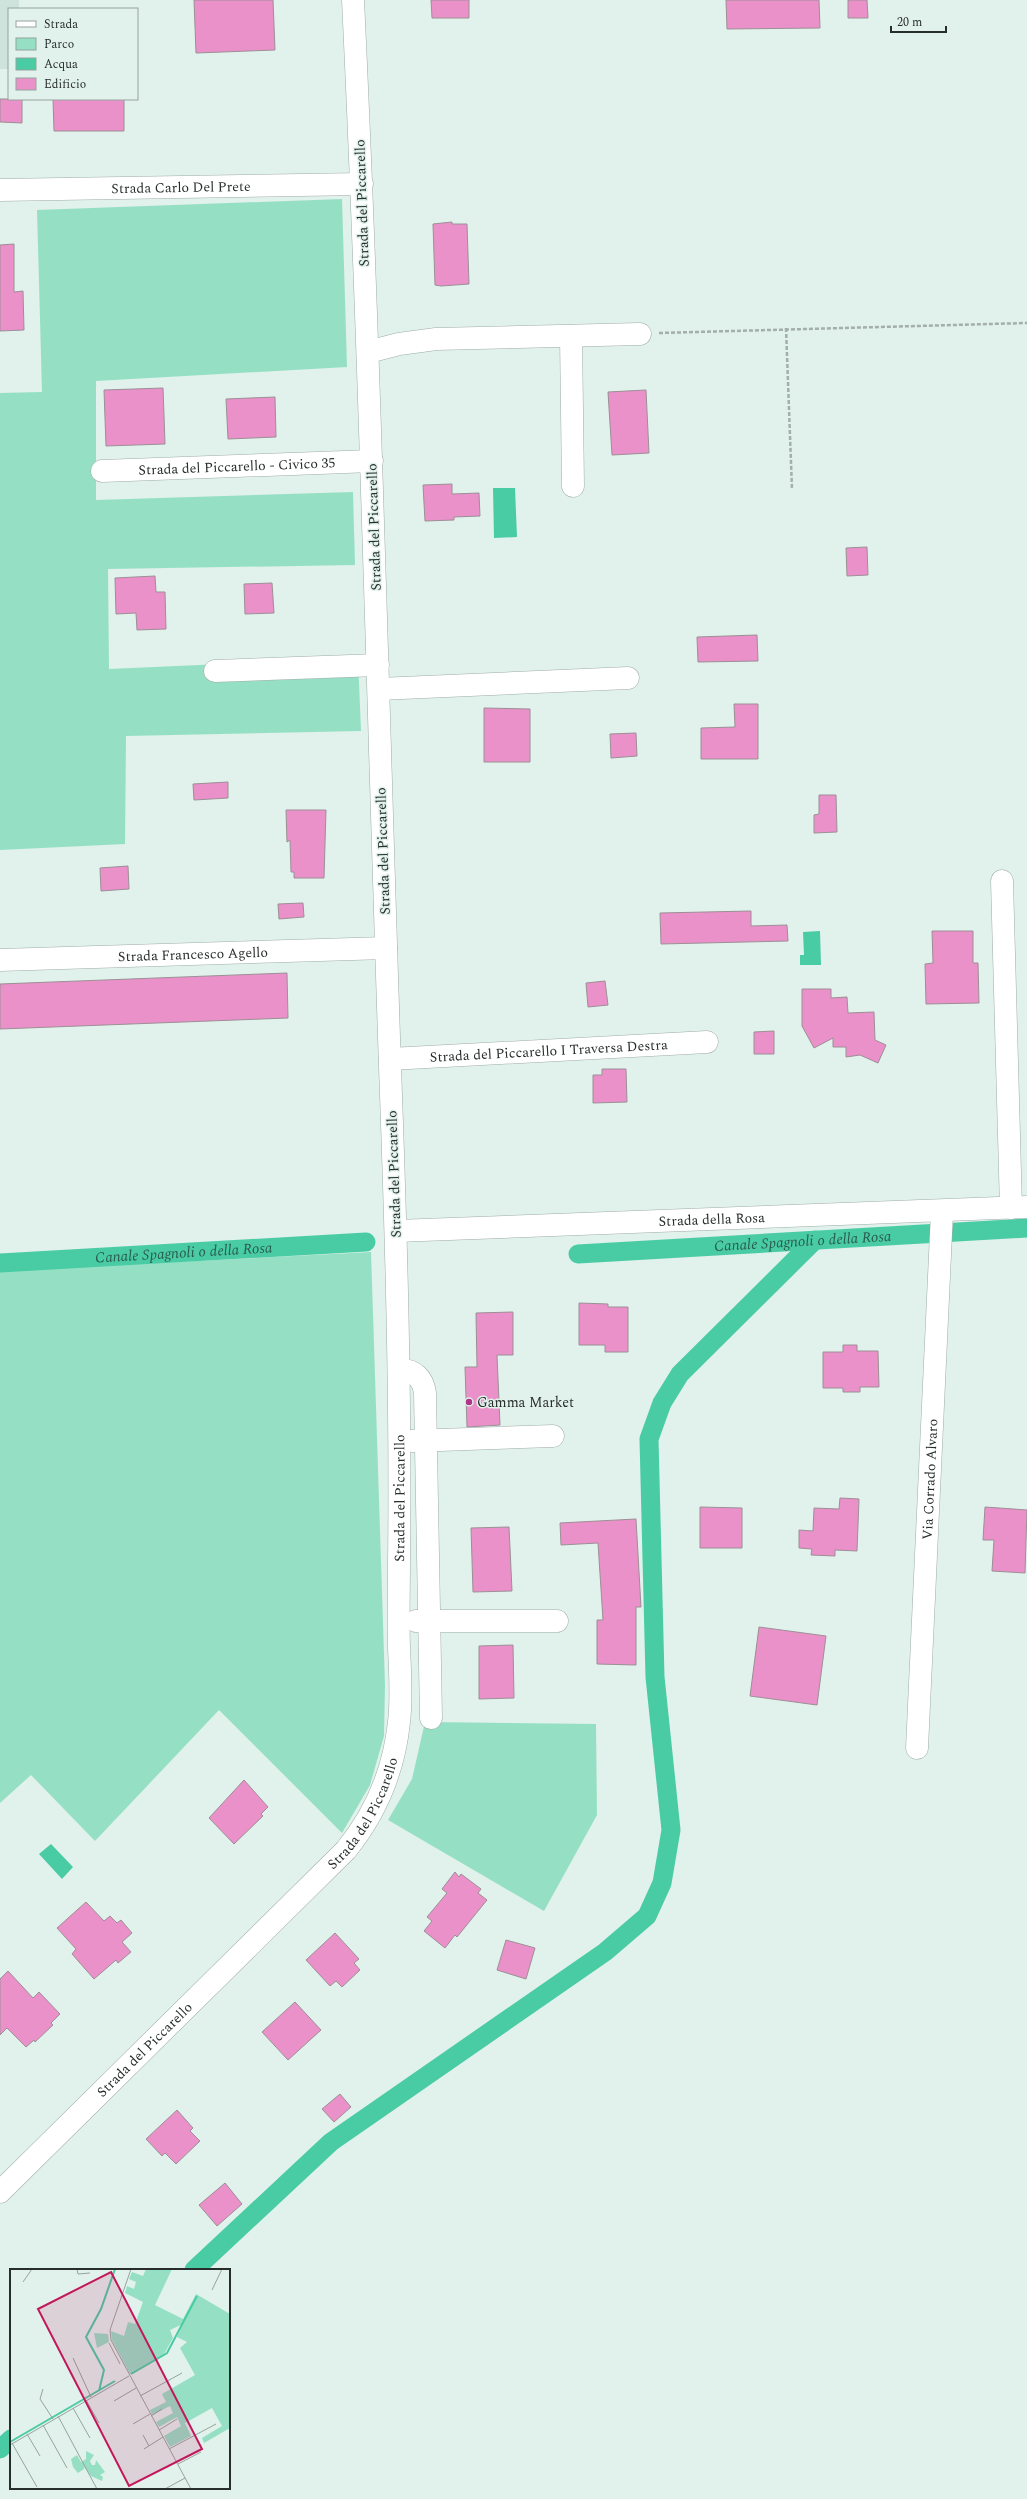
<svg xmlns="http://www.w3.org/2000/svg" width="1027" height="2499" viewBox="0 0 1027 2499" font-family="Spectral,serif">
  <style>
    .built { fill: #cde3db }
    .green { fill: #95e0c5 }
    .water { fill: #49cba4 }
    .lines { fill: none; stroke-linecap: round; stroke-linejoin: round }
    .canal { stroke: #49cba4; stroke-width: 19 }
    .building { fill: #ea91c9; stroke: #9c8f96 }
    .minor-casing { stroke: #9eada7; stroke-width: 23 }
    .path { stroke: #a2afaa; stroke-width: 2.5; stroke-dasharray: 4 2; stroke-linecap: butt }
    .minor { stroke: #fff; stroke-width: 22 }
    .poi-dot { fill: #ae3589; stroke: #e1f1eb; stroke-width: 1.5 }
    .labels { text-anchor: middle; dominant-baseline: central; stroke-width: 3; stroke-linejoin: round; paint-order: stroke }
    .street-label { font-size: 14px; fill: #272d2b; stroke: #e1f1eb }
    .poi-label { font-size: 14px; fill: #272d2b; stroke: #e1f1eb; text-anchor: start }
    .water-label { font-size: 15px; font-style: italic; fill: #295d4c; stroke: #e1f1eb }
    .inset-river { fill: none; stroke: #49cba4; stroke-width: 2 }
    .inset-road { fill: none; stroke: #97a39e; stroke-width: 1 }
    .view { fill: #c2185b; fill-opacity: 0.15; stroke: #c2185b; stroke-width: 2 }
    .inset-edge { fill: none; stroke: #272d2b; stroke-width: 2 }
  </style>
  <rect width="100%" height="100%" fill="#e1f1eb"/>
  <!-- built -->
  <path class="built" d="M0 0H19V9H9V69H0Z"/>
  <!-- green -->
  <g class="green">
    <path d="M342 199 347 367 96 381V500L353 492 355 565 108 569 109 669 358 658 361 731 126 736 125 844 0 850V393L42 392 37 210Z"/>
    <path d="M371 1252 385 1685 384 1736 370 1785 342 1833 219 1710 95 1841 31 1775 0 1803V1271Z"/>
    <path d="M425 1722 596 1724 597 1815 544 1911 388 1820 412 1779Z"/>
  </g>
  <!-- water -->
  <g class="water">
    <path d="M493 488H515L517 537 494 538Z"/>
    <path d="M820 931 821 965H800V955H804L803 932Z"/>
    <path d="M51 1844 73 1867 62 1879 39 1854Z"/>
  </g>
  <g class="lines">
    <!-- canal -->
    <g class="canal">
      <path id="s1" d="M578 1254 1027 1228"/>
      <path id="s2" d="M0 1263 366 1242"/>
      <path d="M194 2270 331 2142 605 1952 647 1916 662 1883 671 1830 655 1677 649 1439 662 1403 680 1374 815 1240"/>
      <path d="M0 2449 11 2439"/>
    </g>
  </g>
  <!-- building -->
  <g class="building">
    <path d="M194 0H273L275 50 196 53Z"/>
    <path d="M431 0H469V18H432Z"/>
    <path d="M726 0H819L820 28 727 29Z"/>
    <path d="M848 0H867L868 18H848Z"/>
    <path d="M0 99H22V123L0 122Z"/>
    <path d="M53 99H124V131H54Z"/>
    <path d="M452 222V224H467L469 284 441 286 435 285 433 224Z"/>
    <path d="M14 244V292L23 291 24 330 0 331V245Z"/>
    <path d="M163 388 165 444 106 446 104 390Z"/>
    <path d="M646 390 649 453 612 455 608 392Z"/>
    <path d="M275 397 276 437 228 439 226 399Z"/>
    <path d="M452 484V494L479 493 480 516 454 517V520L425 521 423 485Z"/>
    <path d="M867 547 868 575 847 576 846 548Z"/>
    <path d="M155 576 156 592H165L166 629 137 630 136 613 116 614 115 578Z"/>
    <path d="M272 583 274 613 245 614 244 584Z"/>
    <path d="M757 635 758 661 698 662 697 637Z"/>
    <path d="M734 704H758V759H701V728L735 727Z"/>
    <path d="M484 708 530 709V762H484Z"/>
    <path d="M636 733 637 756 611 758 610 734Z"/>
    <path d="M228 782V798L194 800 193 784Z"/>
    <path d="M819 795H836L837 832 814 833V815L819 814Z"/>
    <path d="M286 810H326L324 878H294V872H291L290 840 287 842Z"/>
    <path d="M128 866 129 889 101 891 100 868Z"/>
    <path d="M303 903 304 917 279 919 278 904Z"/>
    <path d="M751 911V926L787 925 788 941 661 944 660 913Z"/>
    <path d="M932 931H973V963H978L979 1003 926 1004 925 964 933 963Z"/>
    <path d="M287 973 288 1018 0 1029V984Z"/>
    <path d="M605 981 608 1005 588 1007 586 983Z"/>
    <path d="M802 989H831V998L847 997 848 1013 874 1012 875 1040 886 1045 878 1063 860 1055 846 1057V1047H833V1038L814 1048 802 1026Z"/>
    <path d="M774 1031V1054H754V1032Z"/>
    <path d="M602 1069H626L627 1102 593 1103V1075H602Z"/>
    <path d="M579 1303 608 1304V1307H628V1352H605V1345H579Z"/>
    <path d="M513 1312V1355H497L500 1425 467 1427 465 1367H477L476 1313Z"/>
    <path d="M843 1345H857V1351H878L879 1387H860V1392H843V1388H823V1352H843Z"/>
    <path d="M840 1498 859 1499 857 1551 835 1550V1556L811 1555 812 1549 799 1548V1530L813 1531 814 1508 839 1509Z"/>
    <path d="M700 1507 742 1508V1548H700Z"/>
    <path d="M985 1507 1027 1510 1025 1573 992 1571 994 1540H983Z"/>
    <path d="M636 1519 641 1607H636V1665L597 1664V1620H603L598 1543 561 1545 560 1523Z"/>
    <path d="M509 1527 512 1591 473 1592 471 1528Z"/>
    <path d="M759 1627 826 1636 817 1705 750 1696Z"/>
    <path d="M513 1645 514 1698 479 1699V1646Z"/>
    <path d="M244 1780 268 1807 261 1814 263 1816 234 1844 209 1818Z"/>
    <path d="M455 1872 459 1877 461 1874 481 1889 478 1893 487 1900 457 1937 455 1935 445 1948 424 1931 432 1921 427 1917 447 1893 442 1889Z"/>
    <path d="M86 1902 104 1921 110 1916 117 1923 121 1920 132 1933 122 1942 131 1952 118 1963 116 1960 94 1979 72 1954 76 1949 57 1928Z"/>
    <path d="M335 1933 359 1959 354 1963 360 1970 342 1987 336 1981 330 1986 306 1960Z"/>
    <path d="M506 1940 535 1948 526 1979 497 1970Z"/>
    <path d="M8 1971 33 1998 39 1992 60 2014 51 2023 53 2025 35 2042 34 2040 26 2047 7 2028 0 2035V1979Z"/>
    <path d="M295 2002 321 2030 288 2060 262 2032Z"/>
    <path d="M340 2094 351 2107 334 2122 322 2109Z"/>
    <path d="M177 2110 193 2128 190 2131 200 2141 176 2164 165 2153 162 2156 146 2139Z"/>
    <path d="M225 2183 242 2204 217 2226 199 2205Z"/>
  </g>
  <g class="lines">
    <defs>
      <g id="minor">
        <path id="s3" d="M0 190 362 184"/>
        <path d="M571 336 573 486"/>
        <path d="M368 352 399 344 436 339 640 334"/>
        <path id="s4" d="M102 471 372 461"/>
        <path d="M215 671 378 665"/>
        <path d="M379 689 628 678"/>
        <path d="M1002 881 1011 1208"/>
        <path id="s5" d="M0 960 386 948"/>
        <path id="s6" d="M390 1059 707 1042"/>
        <path id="s7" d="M396 1231 1027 1207"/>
        <path d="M399 1370C414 1369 423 1378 425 1393L431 1718"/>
        <path d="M412 1441 553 1436"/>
        <path d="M416 1621H557"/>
        <path id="s8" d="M917 1748 942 1212"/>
        <path id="s9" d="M0 2192 346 1850C376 1813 394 1770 399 1722 402 1698 400 1672 399 1647 398 1619 399 1591 399 1563 401 1398 396 1232 390 1067 378 711 370 355 353 0"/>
      </g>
    </defs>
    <!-- minor casing -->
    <use href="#minor" class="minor-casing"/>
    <!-- path -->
    <g class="path">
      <path d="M786 328 792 489"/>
      <path d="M659 333 1027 323"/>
    </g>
    <!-- minor -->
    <use href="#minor" class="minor"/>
  </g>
  <!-- markers -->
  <circle class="poi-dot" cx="469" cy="1402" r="4"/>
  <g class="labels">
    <!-- street labels -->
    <g class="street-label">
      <text stroke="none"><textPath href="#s3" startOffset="181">Strada Carlo Del Prete</textPath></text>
      <text transform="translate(362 203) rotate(-92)">Strada del Piccarello</text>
      <text stroke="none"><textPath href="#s4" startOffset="135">Strada del Piccarello - Civico 35</textPath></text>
      <text transform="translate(374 527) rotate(-92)">Strada del Piccarello</text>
      <text transform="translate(383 851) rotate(-92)">Strada del Piccarello</text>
      <text stroke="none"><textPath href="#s5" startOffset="193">Strada Francesco Agello</textPath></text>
      <text stroke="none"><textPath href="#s6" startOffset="159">Strada del Piccarello I Traversa Destra</textPath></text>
      <text transform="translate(394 1174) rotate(-92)">Strada del Piccarello</text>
      <text stroke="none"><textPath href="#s7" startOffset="316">Strada della Rosa</textPath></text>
      <text stroke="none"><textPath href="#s8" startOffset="269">Via Corrado Alvaro</textPath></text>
      <text stroke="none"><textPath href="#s9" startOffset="851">Strada del Piccarello</textPath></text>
      <text stroke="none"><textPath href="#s9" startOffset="527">Strada del Piccarello</textPath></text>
      <text stroke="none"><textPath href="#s9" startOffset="203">Strada del Piccarello</textPath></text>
    </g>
    <!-- poi labels -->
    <g class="poi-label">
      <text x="477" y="1402">Gamma Market</text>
    </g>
    <!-- water labels -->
    <g class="water-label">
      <text stroke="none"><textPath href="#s1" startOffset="225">Canale Spagnoli o della Rosa</textPath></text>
      <text stroke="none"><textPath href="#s2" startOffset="184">Canale Spagnoli o della Rosa</textPath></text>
    </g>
  </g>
  <!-- overview -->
  <g transform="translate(10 2269)">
    <rect width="220" height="220" fill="#e1f1eb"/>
    <path d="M136 0H162L145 36 173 50 186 25 220 45V159L194 174 192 169 212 157 202 139 175 154 181 167 160 178 154 167 171 157 167 148 149 158 146 153 163 144 160 137 142 146 140 141 156 133 152 125 185 106 170 79 177 73 167 68 173 55 160 61 163 69 154 85 120 105 102 71 101 62 114 67 118 53 125 55 133 33 115 24 117 17 124 20 126 13 119 10 122 3 133 7ZM84 64 98 65 99 73 87 79ZM76 182 84 186 80 192 82 196H85L86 191 95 203 90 206 93 208 92 212 81 207 74 198V200L68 204 63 198 61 190 67 186 71 193 76 190Z" fill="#95e0c5"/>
    <path class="inset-river" d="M121 105 157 84 187 27M89 122 94 101 76 68 91 40 105 0M0 173 105 112"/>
    <path class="inset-road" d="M67 0 68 5 80 4M121 0 100 61 101 71 181 220M13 13 22 0M202 21 212 0M99 74 110 95M63 89 81 128M33 120 30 130 43 150M130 127 172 104M76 131 89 154M104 132 126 119M63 139 80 169M48 147 87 220M141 147 152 140M123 155 140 145M33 156 57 199M149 161 167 150M17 165 30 187M133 166 139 177M2 174 27 218M0 176 119 107M134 180 153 168M159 180 206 155M168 195 191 183M155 220 175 209"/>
    <path class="view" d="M101 3 192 180 119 217 28 40Z"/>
    <rect width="220" height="220" class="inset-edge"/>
  </g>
  <!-- legend -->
  <rect x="8" y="8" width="130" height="92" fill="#e1f1eb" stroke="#97a39e"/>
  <rect x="16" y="21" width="20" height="6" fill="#ffffff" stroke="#97a39e"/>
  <text x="44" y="28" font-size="12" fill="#272d2b">Strada</text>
  <rect x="16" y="38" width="20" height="12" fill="#95e0c5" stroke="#97a39e"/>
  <text x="44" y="48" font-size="12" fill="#272d2b">Parco</text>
  <rect x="16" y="58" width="20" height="12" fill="#49cba4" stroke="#97a39e"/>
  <text x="44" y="68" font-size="12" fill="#272d2b">Acqua</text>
  <rect x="16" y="78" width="20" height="12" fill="#ea91c9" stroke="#97a39e"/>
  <text x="44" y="88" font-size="12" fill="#272d2b">Edificio</text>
  <!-- scale -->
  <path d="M891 26v6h55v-6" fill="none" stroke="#272d2b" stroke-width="2"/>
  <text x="897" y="26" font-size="12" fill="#272d2b" stroke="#e1f1eb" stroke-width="3" paint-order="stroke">20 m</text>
</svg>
